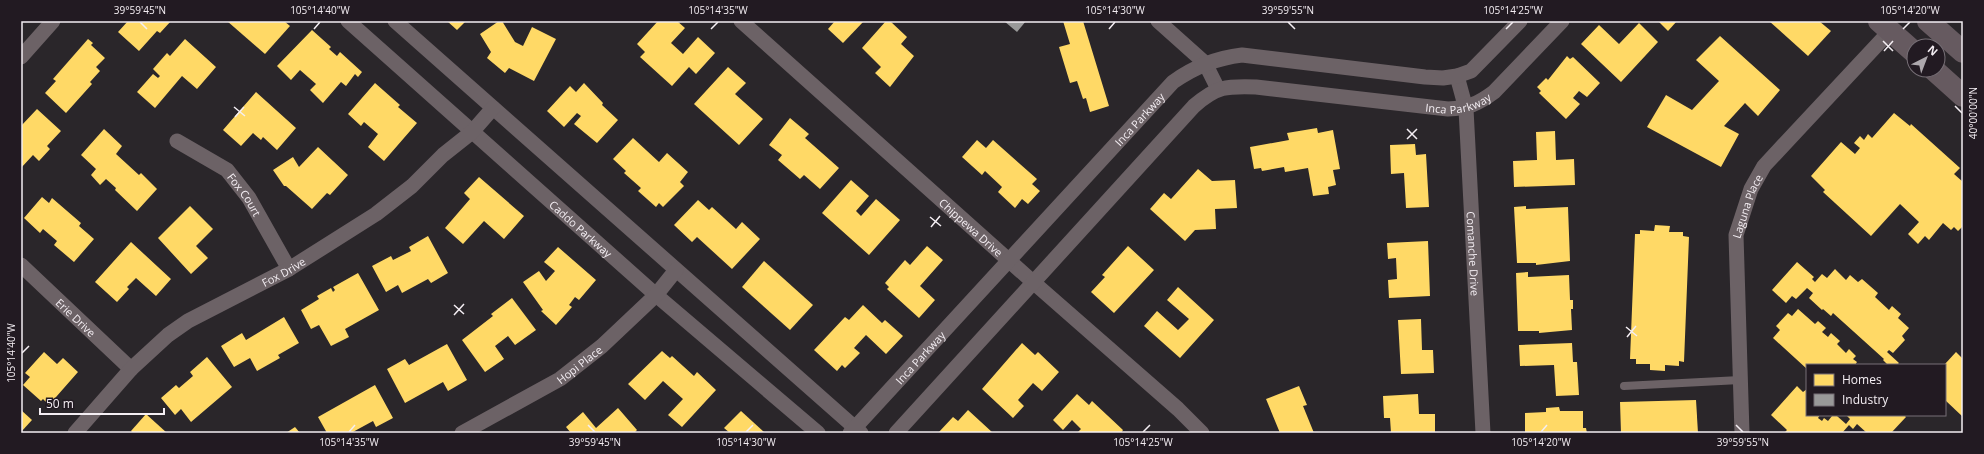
<svg xmlns="http://www.w3.org/2000/svg" width="1984" height="454" viewBox="0 0 1984 454" font-family="'Open Sans',sans-serif">
  <style>
    .homes { fill: #ffd966 }
    .industry { fill: #999 }
    .lines { fill: none; stroke-linecap: round; stroke-linejoin: round }
    .service { stroke: #6c6266; stroke-width: 8 }
    .minor { stroke: #6c6266; stroke-width: 15 }
    .secondary { stroke: #665a60; stroke-width: 22 }
    .ticks { fill: none; stroke: #f4eef3; stroke-width: 1.5 }
    .labels { text-anchor: middle; dominant-baseline: central; stroke-width: 4; stroke-linejoin: round; paint-order: stroke }
    .street-label { font-size: 11px; fill: #f4eef3; stroke: #221a22 }
    .neatline { fill: none; stroke: #f4eef3; stroke-width: 1.5 }
    .ticks-label { font-size: 10px; text-anchor: middle; fill: #f4eef3 }
  </style>
  <rect width="100%" height="100%" fill="#2a262a"/>
  <!-- homes -->
  <g class="homes">
    <path d="M128 21H171L160 33 157 31 139 51 118 32Z"/>
    <path d="M227 21H284L290 26 265 54Z"/>
    <path d="M447 21H466L457 30Z"/>
    <path d="M499 21H502L515 42 523 46 532 27 556 39 534 81 509 68 505 73 487 58 491 52 480 34Z"/>
    <path d="M658 21H677L685 28 671 43 683 54 698 37 715 53 696 74 689 67 672 86 640 57 645 52 637 44Z"/>
    <path d="M835 21H864L843 43 828 29Z"/>
    <path d="M886 21H890L907 37 901 44 914 56 890 87 875 73 881 67 862 48Z"/>
    <path d="M1063 21H1083L1109 106 1090 112 1086 98 1083 99 1077 81 1070 83 1059 47 1070 44Z"/>
    <path d="M1658 21H1677L1668 31Z"/>
    <path d="M1769 21H1819L1831 31 1808 56Z"/>
    <path d="M1639 23 1658 42 1621 82 1581 44 1599 25 1619 44Z"/>
    <path d="M312 30 331 47 329 49 337 56 340 52 362 72 358 77 355 74 346 86 341 82 323 103 310 90 316 84 300 70 291 80 277 66Z"/>
    <path d="M1720 36 1780 90 1758 116 1745 103 1724 126 1739 134 1721 167 1647 127 1666 95 1692 110 1719 81 1696 60Z"/>
    <path d="M88 39 93 43 91 45 105 58 96 67 100 71 90 82 92 84 66 113 45 93 56 81 53 79Z"/>
    <path d="M185 39 216 67 197 89 182 76 155 108 137 92 153 74 158 78 160 76 153 69 167 53 170 56Z"/>
    <path d="M1567 56 1570 59 1573 57 1600 83 1587 97 1579 91 1573 98 1580 104 1566 119 1539 93 1541 91 1537 87 1546 78 1548 80Z"/>
    <path d="M728 67 746 83 735 94 763 119 739 145 694 104Z"/>
    <path d="M375 83 400 105 398 107 417 123 384 161 368 147 378 134 364 122 361 126 348 114Z"/>
    <path d="M584 83 603 103 602 105 618 120 597 143 574 124 581 116 577 113 564 127 547 111 570 86 576 92Z"/>
    <path d="M256 92 296 128 277 150 263 137 261 140 253 133 241 146 223 130Z"/>
    <path d="M37 109 61 131 47 146 50 149 39 161 33 155 21 168V126Z"/>
    <path d="M1894 113 1910 126 1911 124 1960 168 1954 174 1963 182V226L1958 231 1954 227 1951 230 1943 223 1929 240 1925 236 1918 244 1908 234 1919 222 1900 204 1871 236 1823 192 1825 190 1811 176 1841 142 1855 154 1860 148 1854 143 1860 136 1864 140 1868 134 1872 138Z"/>
    <path d="M790 118 809 134 805 138 839 168 820 189 804 175 800 179 778 160 782 155 769 145Z"/>
    <path d="M1317 128 1318 133 1333 130 1340 169 1333 170 1336 185 1328 187 1329 194 1313 196 1308 168 1285 172 1284 167 1262 171 1261 168 1254 169 1250 147 1289 140 1287 133Z"/>
    <path d="M104 129 122 146 116 154 139 175 141 173 157 189 137 211 115 190 116 188 106 179 100 185 91 175 96 169 81 155Z"/>
    <path d="M1555 131 1556 160 1574 159 1575 185 1514 187 1513 161 1537 160 1536 132Z"/>
    <path d="M633 138 659 162 667 153 688 172 680 182 684 186 663 207 659 203 656 207 638 191 641 188 624 173 626 171 613 159Z"/>
    <path d="M977 140 986 148 993 140 1037 179 1032 184 1040 191 1028 204 1022 199 1015 208 998 192 1002 187 985 171 982 175 962 157Z"/>
    <path d="M1415 144 1416 155 1426 154 1429 207 1406 208 1404 173 1391 174 1390 145Z"/>
    <path d="M318 147 348 175 330 195 327 193 312 209 286 186H284L273 170 293 157 299 167Z"/>
    <path d="M1198 169 1212 181 1235 180 1237 208 1215 209 1216 229 1195 230 1185 241 1150 209 1164 193 1171 199Z"/>
    <path d="M479 177 524 216 504 239 484 221 463 244 445 228 470 199 464 193Z"/>
    <path d="M851 180 869 196 856 211 861 216 876 199 900 220 869 255 822 213Z"/>
    <path d="M42 197 49 203 52 198 81 223 79 226 94 239 74 262 54 245 57 241 43 229 40 233 24 218Z"/>
    <path d="M698 200 709 210 712 207 736 229 742 222 760 239 732 269 697 237 692 242 674 225Z"/>
    <path d="M190 206 213 229 196 246 208 258 191 274 158 238Z"/>
    <path d="M1526 206V209L1568 207 1570 261 1536 265V263H1517L1514 207Z"/>
    <path d="M1655 225 1670 226 1669 232H1683V236L1689 237 1684 362 1679 361V366L1665 365V371L1650 370V364H1636V359H1630L1635 234H1640V230L1654 231Z"/>
    <path d="M428 236 448 273 431 283 428 279 402 293 398 285 386 292 372 266 391 256 393 260 411 251 409 247Z"/>
    <path d="M1428 241 1430 296 1389 298 1388 280 1397 279 1396 258 1388 259 1387 243Z"/>
    <path d="M131 242 171 279 156 296 136 278 127 287 129 289 117 302 95 282Z"/>
    <path d="M927 246 943 260 920 286 935 300 919 318 887 289 889 287 885 283 905 260 910 265Z"/>
    <path d="M1128 246 1154 270 1114 313 1091 292 1105 277 1102 275Z"/>
    <path d="M558 247 596 280 579 300 575 297 569 305 572 307 556 325 541 311 543 310 523 282 539 271 546 281 555 271 544 262Z"/>
    <path d="M764 261 813 305 790 330 742 287Z"/>
    <path d="M1797 262 1814 277 1812 279 1815 282 1822 274 1827 278 1835 269 1846 280 1850 275 1858 282 1862 279 1878 293 1875 297 1889 310 1892 306 1901 314 1898 318 1909 328 1902 336 1905 340 1893 353 1889 350 1887 352 1899 363 1897 365H1888L1883 360 1884 359 1833 313 1831 316 1823 309 1822 310 1809 298 1813 293 1807 288 1796 299 1792 296 1786 303 1772 290Z"/>
    <path d="M1528 272V277L1569 275 1570 300H1573V309H1571L1572 330 1539 333V331H1518L1516 273Z"/>
    <path d="M358 273 379 310 345 329 349 337 331 346 319 325 311 329 301 310 319 299 317 296 331 288 333 292 335 290 333 287Z"/>
    <path d="M1178 287 1214 320 1180 358 1144 326 1157 311 1178 330 1189 319 1167 300Z"/>
    <path d="M512 298 536 330 515 345 508 336 495 346 504 359 485 372 462 340 493 316 491 314Z"/>
    <path d="M863 305 882 323 885 320 903 336 886 354 866 335 854 348 860 353 845 368 842 365 837 371 814 350 845 317 849 320Z"/>
    <path d="M1798 309 1815 324 1818 321 1826 328 1822 332 1828 337 1831 333 1840 341 1837 344 1846 353 1849 349 1856 356 1853 359 1857 362 1855 365H1807V369L1773 338 1780 330 1776 326 1788 313 1792 316Z"/>
    <path d="M284 317 299 343 278 355 280 358 257 371 250 358 234 367 221 346 242 333 246 340Z"/>
    <path d="M1421 319 1422 350H1433L1434 373 1401 374 1398 320Z"/>
    <path d="M1022 343 1035 355 1038 352 1059 372 1042 391 1033 383 1018 400 1024 406 1013 418 982 389Z"/>
    <path d="M1572 343 1573 362H1577L1579 395 1556 396 1554 365 1520 366 1519 345Z"/>
    <path d="M447 344 467 380 448 391 443 382 405 403 387 369 405 359 409 365Z"/>
    <path d="M662 351 670 358 672 356 694 376 697 372 716 390 682 427 668 415 683 399 663 381 645 400 628 384Z"/>
    <path d="M44 352 57 364 63 358 78 372 49 405 43 399 41 401 23 385 30 377 25 373Z"/>
    <path d="M1956 352 1963 359V417L1945 400V364Z"/>
    <path d="M207 357 232 387 191 422 181 409 175 415 161 398 176 385 179 388 193 376 190 372Z"/>
    <path d="M375 385 393 418 376 427 373 421 351 433H327L318 417Z"/>
    <path d="M1299 386 1307 405 1303 406 1314 433H1280L1266 399Z"/>
    <path d="M1797 386 1803 392 1807 389V415H1820L1818 418 1822 421 1824 418 1828 421 1832 416 1830 415H1838L1837 416 1846 424 1850 419 1846 415H1904L1906 417 1891 433H1867L1857 424 1853 429 1849 425 1842 433H1784L1787 430 1771 415Z"/>
    <path d="M1077 394 1089 405 1092 401 1123 430 1121 433H1077L1081 429 1072 420 1063 430 1053 420Z"/>
    <path d="M1418 394 1419 414H1435V433H1391L1390 418H1384L1383 396Z"/>
    <path d="M1696 400 1698 433H1621L1620 402Z"/>
    <path d="M1559 407 1560 411H1583V428H1586L1587 433H1525V413L1546 412V408Z"/>
    <path d="M618 408 637 430 634 433H571L566 427 583 412 596 428Z"/>
    <path d="M21 410 32 420 21 432Z"/>
    <path d="M968 410 993 433H938L953 417 958 421Z"/>
    <path d="M741 411 765 433H730L724 428Z"/>
    <path d="M146 414 167 433H133L131 431Z"/>
    <path d="M295 427 300 433H286Z"/>
  </g>
  <!-- industry -->
  <path class="industry" d="M1004 21H1026L1017 32Z"/>
  <g class="lines">
    <!-- service -->
    <path class="service" d="M1624 386 1740 380"/>
    <!-- minor -->
    <g class="minor">
      <path id="s1" d="M348 21 656 295 818 433"/>
      <path d="M395 21 861 433"/>
      <path id="s2" d="M741 21 1033 282 1178 409 1202 433"/>
      <path d="M1158 21 1205 63 1218 89"/>
      <path d="M21 57 53 21"/>
      <path id="s3" d="M1457 76 1466 109 1483 433"/>
      <path id="s4" d="M177 141 227 170 249 198 289 269"/>
      <path id="s5" d="M21 265 131 369"/>
      <path id="s6" d="M75 433 131 369 168 335 188 321 289 269 376 214 412 186 443 155 472 132 493 108"/>
      <path id="s7" d="M462 433 560 379 602 346 656 295 676 270"/>
      <path id="s8" d="M850 433 1173 82C1194 67 1216 58 1242 55L1425 77 1443 78 1457 76 1471 71 1520 21"/>
      <path id="s9" d="M896 433 1194 106C1217 86 1226 86 1256 87L1448 109C1468 108 1478 104 1494 92L1562 21"/>
      <path id="s10" d="M1742 433 1736 235 1751 189 1764 166 1890 31"/>
    </g>
    <!-- secondary -->
    <g class="secondary">
      <path d="M1879 21 1914 52"/>
      <path d="M1928 21 1963 52"/>
      <path d="M1934 70 1963 96"/>
    </g>
  </g>
  <!-- ticks -->
  <path class="ticks" d="M140 22 147 29M1288 22 1295 29M314 29 320 22M711 29 718 22M1109 29 1115 22M1506 29 1513 22M1903 29 1910 22M1883 41 1893 51M1884 51 1893 41M1955 106 1962 113M234 107 245 116M235 117 244 107M1407 129 1417 139M1407 139 1417 129M930 217 941 226M931 227 940 216M454 305 464 314M454 315 464 304M1626 327 1637 336M1627 337 1636 326M22 353 29 346M588 425 595 432M1736 425 1743 432M349 432 355 425M746 432 753 425M1143 432 1150 425M1541 432 1547 425"/>
  <g class="labels">
    <!-- street labels -->
    <g class="street-label">
      <text stroke="none"><textPath href="#s9" startOffset="714">Inca Parkway</textPath></text>
      <text stroke="none"><textPath href="#s8" startOffset="427">Inca Parkway</textPath></text>
      <text stroke="none"><textPath href="#s4" startOffset="88">Fox Court</textPath></text>
      <text stroke="none"><textPath href="#s10" startOffset="229">Laguna Place</textPath></text>
      <text stroke="none"><textPath href="#s2" startOffset="309">Chippewa Drive</textPath></text>
      <text stroke="none"><textPath href="#s1" startOffset="312">Caddo Parkway</textPath></text>
      <text stroke="none"><textPath href="#s3" startOffset="179">Comanche Drive</textPath></text>
      <text stroke="none"><textPath href="#s6" startOffset="267">Fox Drive</textPath></text>
      <text stroke="none"><textPath href="#s5" startOffset="76">Erie Drive</textPath></text>
      <text stroke="none"><textPath href="#s8" startOffset="103">Inca Parkway</textPath></text>
      <text stroke="none"><textPath href="#s7" startOffset="136">Hopi Place</textPath></text>
    </g>
  </g>
  <!-- border -->
  <rect width="1984" height="454" fill="none" stroke="#221a22" stroke-width="44"/>
  <!-- legend -->
  <rect x="1806" y="364" width="140" height="52" fill="#221a22" stroke="#766f76"/>
  <rect x="1814" y="374" width="20" height="12" fill="#ffd966" stroke="#766f76"/>
  <text x="1842" y="384" font-size="12" fill="#f4eef3">Homes</text>
  <rect x="1814" y="394" width="20" height="12" fill="#999999" stroke="#766f76"/>
  <text x="1842" y="404" font-size="12" fill="#f4eef3">Industry</text>
  <!-- north arrow -->
  <g transform="translate(1926 58) rotate(42)"><circle r="19" fill="#221a22" stroke="#766f76"/>
  <path d="M0-3L7 15L0 10L-7 15Z" fill="#ada8ad"/>
  <text y="-6" font-size="11" font-weight="bold" text-anchor="middle" fill="#f4eef3">N</text>
  </g>
  <!-- scale -->
  <path d="M40 408v6h124v-6" fill="none" stroke="#f4eef3" stroke-width="2"/>
  <text x="46" y="408" font-size="12" fill="#f4eef3" stroke="#221a22" stroke-width="3" paint-order="stroke">50 m</text>
  <rect x="22" y="22" width="1940" height="410" class="neatline"/>
  <g class="ticks-label">
    <text x="140" y="14">39°59'45"N</text>
    <text x="320" y="14">105°14'40"W</text>
    <text x="718" y="14">105°14'35"W</text>
    <text x="1115" y="14">105°14'30"W</text>
    <text x="1288" y="14">39°59'55"N</text>
    <text x="1513" y="14">105°14'25"W</text>
    <text x="1910" y="14">105°14'20"W</text>
    <text transform="translate(1973 113) rotate(-90)" y="4">40°00'00"N</text>
    <text transform="translate(11 353) rotate(-90)" y="4">105°14'40"W</text>
    <text x="349" y="446">105°14'35"W</text>
    <text x="595" y="446">39°59'45"N</text>
    <text x="746" y="446">105°14'30"W</text>
    <text x="1143" y="446">105°14'25"W</text>
    <text x="1541" y="446">105°14'20"W</text>
    <text x="1743" y="446">39°59'55"N</text>
  </g>
</svg>
